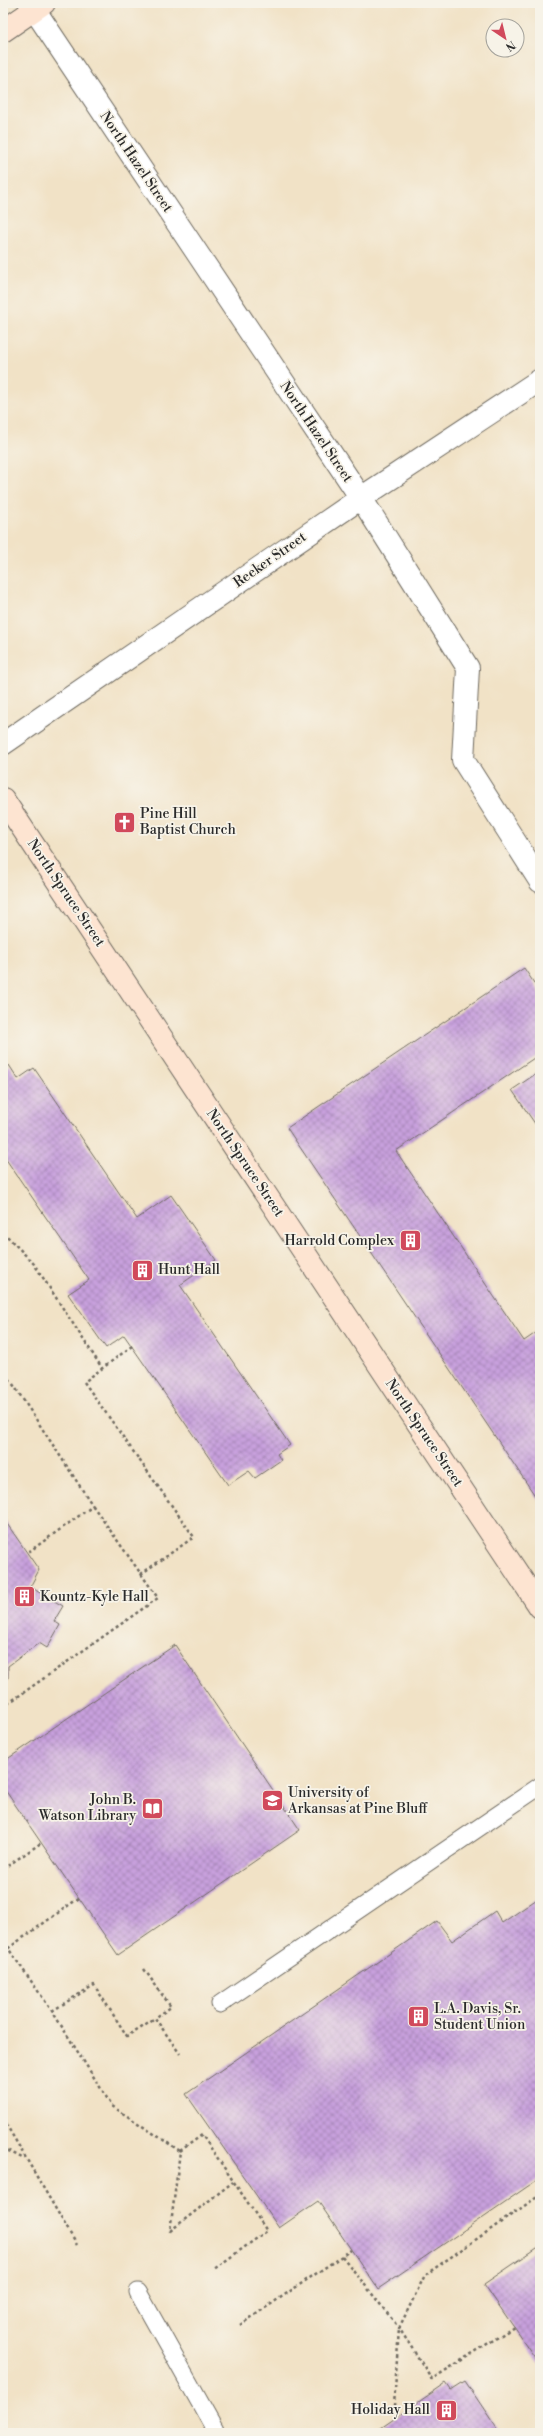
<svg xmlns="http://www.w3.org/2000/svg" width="543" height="2436" viewBox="0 0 543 2436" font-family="'Libre Bodoni',serif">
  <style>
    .building { fill: url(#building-cross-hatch) }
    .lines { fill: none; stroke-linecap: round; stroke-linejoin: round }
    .lane-casing { stroke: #706b61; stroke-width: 19 }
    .street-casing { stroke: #706b61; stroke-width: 24 }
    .secondary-casing { stroke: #706b61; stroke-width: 24 }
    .path { stroke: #706b61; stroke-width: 2.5; stroke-dasharray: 3 3; stroke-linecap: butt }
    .lane { stroke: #fff; stroke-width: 17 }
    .street { stroke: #fff; stroke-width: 22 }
    .secondary { stroke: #fde4d1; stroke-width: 22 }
    .labels { text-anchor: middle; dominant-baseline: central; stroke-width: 3.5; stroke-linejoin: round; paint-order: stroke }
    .street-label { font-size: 14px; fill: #2b2b2b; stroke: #f7f3e8 }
    .poi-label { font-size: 14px; fill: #2b2b2b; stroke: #f7f3e8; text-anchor: start }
  </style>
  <defs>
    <pattern id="building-cross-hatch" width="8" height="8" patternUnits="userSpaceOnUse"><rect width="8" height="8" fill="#c8a0dd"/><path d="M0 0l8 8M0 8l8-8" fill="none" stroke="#a383b3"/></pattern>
  </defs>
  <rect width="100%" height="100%" fill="#f7f3e8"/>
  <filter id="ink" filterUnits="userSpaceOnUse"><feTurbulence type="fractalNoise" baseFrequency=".025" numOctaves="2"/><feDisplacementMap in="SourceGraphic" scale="8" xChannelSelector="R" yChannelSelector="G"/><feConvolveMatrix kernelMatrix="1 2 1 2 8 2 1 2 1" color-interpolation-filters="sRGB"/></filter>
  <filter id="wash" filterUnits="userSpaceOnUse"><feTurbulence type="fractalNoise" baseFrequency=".012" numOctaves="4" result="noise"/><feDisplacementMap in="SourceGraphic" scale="16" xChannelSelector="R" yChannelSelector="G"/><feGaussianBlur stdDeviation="0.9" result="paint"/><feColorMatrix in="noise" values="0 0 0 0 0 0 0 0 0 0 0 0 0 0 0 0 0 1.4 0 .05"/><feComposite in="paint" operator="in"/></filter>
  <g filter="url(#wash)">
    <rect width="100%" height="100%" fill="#f1e2c6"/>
    <g id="blocks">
      <!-- building -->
      <g class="building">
        <path d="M524 968 540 992V1054L396 1151 524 1341 540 1330V1503L287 1128Z"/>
        <path d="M9 1065 18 1079 34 1068 137 1219 171 1195 216 1260 180 1285 290 1445 277 1454 281 1460 255 1478 249 1471 228 1485 124 1335 106 1348 68 1294 89 1280 3 1155V1069Z"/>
        <path d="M540 1071V1131L512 1090Z"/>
        <path d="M3 1518 39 1570 30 1587 63 1606 54 1621 60 1625 47 1648 39 1643 8 1666V1678H3Z"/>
        <path d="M175 1645 300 1830 118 1955 3 1787V1762Z"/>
        <path d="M540 1897V2178L378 2289 318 2201 279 2228 186 2094 437 1921 452 1941 495 1911 502 1923Z"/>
        <path d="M540 2246V2365L484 2284Z"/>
        <path d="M465 2381 500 2433H380L378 2430 446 2383 451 2390Z"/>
      </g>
    </g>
  </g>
  <g filter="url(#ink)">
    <use href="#blocks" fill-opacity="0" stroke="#706b61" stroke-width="1"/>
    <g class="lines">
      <defs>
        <g id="lane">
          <path d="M220 2004 540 1786"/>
          <path d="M138 2292 217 2433"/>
        </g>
        <g id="street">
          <path d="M30 3 361 498 468 668 463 760 540 881"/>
          <path d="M3 744 361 498 540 380"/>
        </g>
        <g id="secondary">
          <path d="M3 31 44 3"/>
          <path d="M3 799 540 1607"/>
        </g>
      </defs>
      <!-- lane casing -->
      <use href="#lane" class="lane-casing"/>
      <!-- street casing -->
      <use href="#street" class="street-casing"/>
      <!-- secondary casing -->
      <use href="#secondary" class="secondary-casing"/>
      <!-- path -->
      <g class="path">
        <path d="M3 1232 34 1264 102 1368"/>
        <path d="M132 1346 84 1382 194 1537 141 1574"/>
        <path d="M3 1369 93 1506 27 1553"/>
        <path d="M3 1707 158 1598 93 1506"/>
        <path d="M3 1869 41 1843"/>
        <path d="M3 1941 52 2011 112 2106 180 2151 170 2232"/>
        <path d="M3 1952 79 1898"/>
        <path d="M144 1969 171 2007 155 2018"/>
        <path d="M52 2011 94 1985 127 2036 155 2018 180 2054"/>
        <path d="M3 2119 77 2245"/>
        <path d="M3 2148 24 2159"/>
        <path d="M180 2151 202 2135 267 2231 214 2269"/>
        <path d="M170 2231 233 2182"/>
        <path d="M342 2256 399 2328 432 2379 514 2327"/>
        <path d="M240 2325 351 2250"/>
        <path d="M394 2406 399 2328 425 2275 540 2195"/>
      </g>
      <!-- lane -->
      <use href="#lane" class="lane"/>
      <!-- street -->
      <use href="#street" class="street"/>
      <!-- secondary -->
      <use href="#secondary" class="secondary"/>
    </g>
  </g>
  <!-- icons -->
  <defs>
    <symbol id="church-square" viewBox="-11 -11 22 22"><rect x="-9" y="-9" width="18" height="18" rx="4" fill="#d1495b" stroke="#f7f3e8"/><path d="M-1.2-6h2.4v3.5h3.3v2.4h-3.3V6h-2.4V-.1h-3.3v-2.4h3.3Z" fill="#fff"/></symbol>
    <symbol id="building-square" viewBox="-11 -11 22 22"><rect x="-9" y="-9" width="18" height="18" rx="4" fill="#d1495b" stroke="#f7f3e8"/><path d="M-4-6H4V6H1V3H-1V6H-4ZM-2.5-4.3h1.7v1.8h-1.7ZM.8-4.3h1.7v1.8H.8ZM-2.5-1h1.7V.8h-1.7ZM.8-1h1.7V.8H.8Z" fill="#fff"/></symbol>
    <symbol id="university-square" viewBox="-11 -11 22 22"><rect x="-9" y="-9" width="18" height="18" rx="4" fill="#d1495b" stroke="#f7f3e8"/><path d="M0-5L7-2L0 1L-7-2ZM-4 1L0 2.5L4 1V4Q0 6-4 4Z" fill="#fff"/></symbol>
    <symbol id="library-square" viewBox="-11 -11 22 22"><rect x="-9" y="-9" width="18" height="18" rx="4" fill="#d1495b" stroke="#f7f3e8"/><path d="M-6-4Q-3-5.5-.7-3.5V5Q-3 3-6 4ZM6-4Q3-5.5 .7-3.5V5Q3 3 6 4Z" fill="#fff"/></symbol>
  </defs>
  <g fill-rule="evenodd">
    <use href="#church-square" x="112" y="810" width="25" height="25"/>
    <use href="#building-square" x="398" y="1228" width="25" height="25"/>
    <use href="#building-square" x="130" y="1258" width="25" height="25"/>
    <use href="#building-square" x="12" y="1584" width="25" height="25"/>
    <use href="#university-square" x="260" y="1788" width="25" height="25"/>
    <use href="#library-square" x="140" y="1796" width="25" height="25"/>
    <use href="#building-square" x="406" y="2004" width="25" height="25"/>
    <use href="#building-square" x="434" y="2398" width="25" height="25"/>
  </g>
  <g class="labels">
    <!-- street labels -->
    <g class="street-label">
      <text transform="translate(136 162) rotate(56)">North Hazel Street</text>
      <text transform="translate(316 432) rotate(56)">North Hazel Street</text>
      <text transform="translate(270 560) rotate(-35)">Reeker Street</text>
      <text transform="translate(66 893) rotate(56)">North Spruce Street</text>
      <text transform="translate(245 1163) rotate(56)">North Spruce Street</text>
      <text transform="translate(424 1433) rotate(56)">North Spruce Street</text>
    </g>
    <!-- poi labels -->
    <g class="poi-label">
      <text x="140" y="814">Pine Hill<tspan x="140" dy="16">Baptist Church</tspan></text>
      <text x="394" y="1241" text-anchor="end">Harrold Complex</text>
      <text x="158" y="1270">Hunt Hall</text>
      <text x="40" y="1597">Kountz-Kyle Hall</text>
      <text x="288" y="1793">University of<tspan x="288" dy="16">Arkansas at Pine Bluff</tspan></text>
      <text x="136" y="1800" text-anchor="end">John B.<tspan x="136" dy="16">Watson Library</tspan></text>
      <text x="434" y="2009">L.A. Davis, Sr.<tspan x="434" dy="16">Student Union</tspan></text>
      <text x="430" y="2410" text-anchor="end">Holiday Hall</text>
    </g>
  </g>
  <!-- margin -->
  <rect width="543" height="2436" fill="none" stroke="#f7f3e8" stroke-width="16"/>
  <!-- north arrow -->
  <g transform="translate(505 38) rotate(145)"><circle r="19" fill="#f7f3e8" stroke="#a5a39c"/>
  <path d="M0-3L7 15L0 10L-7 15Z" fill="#d1495b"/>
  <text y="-6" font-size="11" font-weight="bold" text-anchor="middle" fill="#2b2b2b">N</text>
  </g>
</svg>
